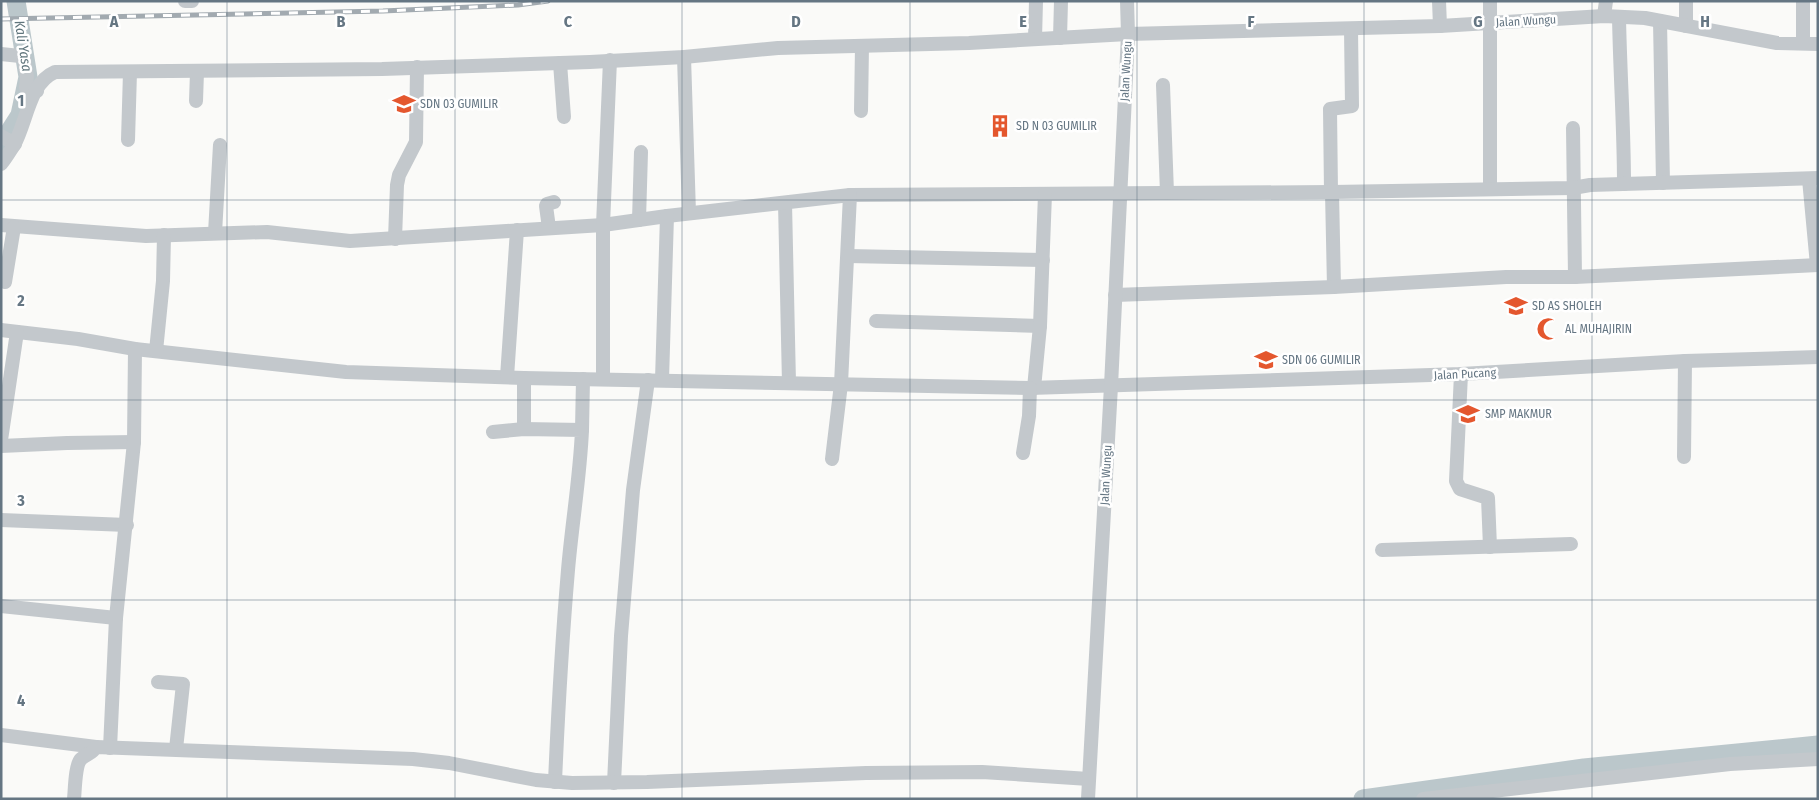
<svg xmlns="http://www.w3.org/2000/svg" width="1819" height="800" viewBox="0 0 1819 800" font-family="'Fira Sans Condensed',sans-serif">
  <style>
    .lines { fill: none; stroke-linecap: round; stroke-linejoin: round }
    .river { stroke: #bbc7cb; stroke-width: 19 }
    .minor { stroke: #c3c8cc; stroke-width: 14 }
    .rail-casing { stroke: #a2aab0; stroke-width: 5 }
    .rail { stroke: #fff; stroke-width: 3; stroke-dasharray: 9; stroke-linecap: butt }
    .grid { fill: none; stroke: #657683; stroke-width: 1; stroke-opacity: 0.55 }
    .labels { text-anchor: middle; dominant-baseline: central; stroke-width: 5; stroke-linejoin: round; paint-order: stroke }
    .street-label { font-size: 12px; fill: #657683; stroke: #fff }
    .poi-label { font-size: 12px; fill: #657683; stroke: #fff; text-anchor: start }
    .water-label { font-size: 14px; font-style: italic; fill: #60757c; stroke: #fff }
    .grid-label { font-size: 16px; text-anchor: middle; font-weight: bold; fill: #657683; stroke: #fff; stroke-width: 5; stroke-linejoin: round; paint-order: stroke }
  </style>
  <rect width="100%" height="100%" fill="#fafaf8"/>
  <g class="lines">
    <!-- river -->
    <g class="river">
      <path d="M1 145 20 115 28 77 16 1"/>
      <path d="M1363 799 1584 768 1818 745"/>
    </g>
    <!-- minor -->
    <g class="minor">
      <path d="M185 1H192"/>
      <path d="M1439 1 1440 26"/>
      <path d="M1803 1V43"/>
      <path d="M1604 16 1606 1"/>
      <path d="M1619 17C1620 73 1624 128 1624 184"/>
      <path d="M1660 21 1663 183"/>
      <path d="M1686 26V1"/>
      <path d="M1060 38 1061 1"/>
      <path d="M1035 39 1036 1"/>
      <path d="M1 54 20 56 24 59 27 77 26 87 37 91"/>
      <path d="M684 57 689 213"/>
      <path d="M560 63 564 117"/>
      <path d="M1163 85 1167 193"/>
      <path d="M196 101 197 72"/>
      <path d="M861 111 862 46"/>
      <path d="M1573 128 1575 277"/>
      <path d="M1 136 15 144"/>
      <path d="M128 140 130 72"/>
      <path d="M1 164C6 158 10 151 14 145 27 122 29 83 55 72L382 69 590 62 684 57 778 48 969 43 1128 34 1440 26 1604 16 1645 18 1777 43 1818 44"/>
      <path d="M1809 179 1817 265"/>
      <path d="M1490 189V1"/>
      <path d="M1331 192 1330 109 1352 106 1351 29"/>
      <path d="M1332 192 1334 287"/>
      <path d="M850 195 1332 192 1573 188 1590 185 1818 178"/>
      <path d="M785 203 789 383"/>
      <path d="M639 220 641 152"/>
      <path d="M1 225 146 236 267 232 350 241 603 225 667 216 850 195 841 384 832 459"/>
      <path d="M549 228 546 206 547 204 554 202"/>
      <path d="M215 233 220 145"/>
      <path d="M395 239 397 185 399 175 416 142 417 67"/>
      <path d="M848 256 1043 260"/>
      <path d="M5 282 14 227"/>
      <path d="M1115 295 1334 287 1506 277H1575L1818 265"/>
      <path d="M876 321 1040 326"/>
      <path d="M1 330 78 339 135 349 346 372 524 378 1030 388 1461 374 1685 361 1818 357"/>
      <path d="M156 351 163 281 164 235"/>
      <path d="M1461 374 1456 481 1460 489 1488 498 1490 547"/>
      <path d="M507 377 517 230"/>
      <path d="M524 378V429"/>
      <path d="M603 379V225L610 60"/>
      <path d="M662 380 667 216"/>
      <path d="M1034 388 1040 326 1045 194"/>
      <path d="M582 430 583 379"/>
      <path d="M493 432 524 429 582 430C580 477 572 523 568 570 562 641 558 712 555 782"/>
      <path d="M1 440 17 332"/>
      <path d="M1 446 67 443 134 442"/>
      <path d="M1023 453 1029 416 1030 388"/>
      <path d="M1684 457 1685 361"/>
      <path d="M1 520 127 525"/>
      <path d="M1382 550 1571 544"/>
      <path d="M1 606 116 618"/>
      <path d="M158 682 183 684 176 749"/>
      <path d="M1 735 96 747"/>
      <path d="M110 748 116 618 134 442 135 349"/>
      <path d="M614 783 621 636 633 490 648 380"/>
      <path d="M74 799C75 790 75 765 81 759 86 754 92 754 96 747L413 759 449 763 536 780 572 783 647 782 866 773 982 772 1089 779"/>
      <path d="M1088 799 1111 386 1128 34 1127 1"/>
      <path d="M1423 799 1730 764 1818 759"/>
    </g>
    <defs>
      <path id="rail" d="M1 19 383 11 518 5 548 1"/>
    </defs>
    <!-- rail casing -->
    <use href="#rail" class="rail-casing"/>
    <!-- rail -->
    <use href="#rail" class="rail"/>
  </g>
  <!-- grid -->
  <path class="grid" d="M227 1V799M455 1V799M682 1V799M910 1V799M1137 1V799M1364 1V799M1592 1V799M1 200H1818M1 400H1818M1 600H1818"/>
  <!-- icons -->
  <defs>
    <symbol id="school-bare" viewBox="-9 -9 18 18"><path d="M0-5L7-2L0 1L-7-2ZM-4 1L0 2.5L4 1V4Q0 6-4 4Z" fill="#e4572e" stroke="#fff" stroke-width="2.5" paint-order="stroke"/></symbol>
    <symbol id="building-bare" viewBox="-9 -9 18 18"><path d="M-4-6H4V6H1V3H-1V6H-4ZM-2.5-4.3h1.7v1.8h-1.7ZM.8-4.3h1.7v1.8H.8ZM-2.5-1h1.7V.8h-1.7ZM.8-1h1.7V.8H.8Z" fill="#e4572e" stroke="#fff" stroke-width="2.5" paint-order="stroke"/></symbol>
    <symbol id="mosque-bare" viewBox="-9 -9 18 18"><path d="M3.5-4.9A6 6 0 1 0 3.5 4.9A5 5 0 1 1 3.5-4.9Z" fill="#e4572e" stroke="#fff" stroke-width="2.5" paint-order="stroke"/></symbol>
  </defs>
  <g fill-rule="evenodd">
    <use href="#school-bare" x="388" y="88" width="32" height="32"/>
    <use href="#building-bare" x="984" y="110" width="32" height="32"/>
    <use href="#school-bare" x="1500" y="290" width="32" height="32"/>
    <use href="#mosque-bare" x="1532" y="313" width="32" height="32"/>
    <use href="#school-bare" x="1250" y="344" width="32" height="32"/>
    <use href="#school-bare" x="1452" y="398" width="32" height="32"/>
  </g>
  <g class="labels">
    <!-- street labels -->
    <g class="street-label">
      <text transform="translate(1526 21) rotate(-3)">Jalan Wungu</text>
      <text transform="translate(1126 71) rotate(-87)">Jalan Wungu</text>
      <text transform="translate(1465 374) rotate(-3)">Jalan Pucang</text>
      <text transform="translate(1106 475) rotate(-87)">Jalan Wungu</text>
    </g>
    <!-- poi labels -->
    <g class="poi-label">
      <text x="420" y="104">SDN 03 GUMILIR</text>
      <text x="1016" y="126">SD N 03 GUMILIR</text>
      <text x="1532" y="306">SD AS SHOLEH</text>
      <text x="1565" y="329">AL MUHAJIRIN</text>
      <text x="1282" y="360">SDN 06 GUMILIR</text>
      <text x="1485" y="414">SMP MAKMUR</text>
    </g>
    <!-- water labels -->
    <g class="water-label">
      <text transform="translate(23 46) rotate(81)">Kali Yasa</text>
    </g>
  </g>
  <g class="grid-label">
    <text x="114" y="27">A</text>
    <text x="341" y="27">B</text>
    <text x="568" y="27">C</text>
    <text x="796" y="27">D</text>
    <text x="1023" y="27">E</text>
    <text x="1251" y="27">F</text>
    <text x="1478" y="27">G</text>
    <text x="1705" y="27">H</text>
    <text x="21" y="106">1</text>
    <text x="21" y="306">2</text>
    <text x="21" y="506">3</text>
    <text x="21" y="706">4</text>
  </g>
  <!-- border -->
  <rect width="1819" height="800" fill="none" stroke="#657683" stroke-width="5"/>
</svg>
